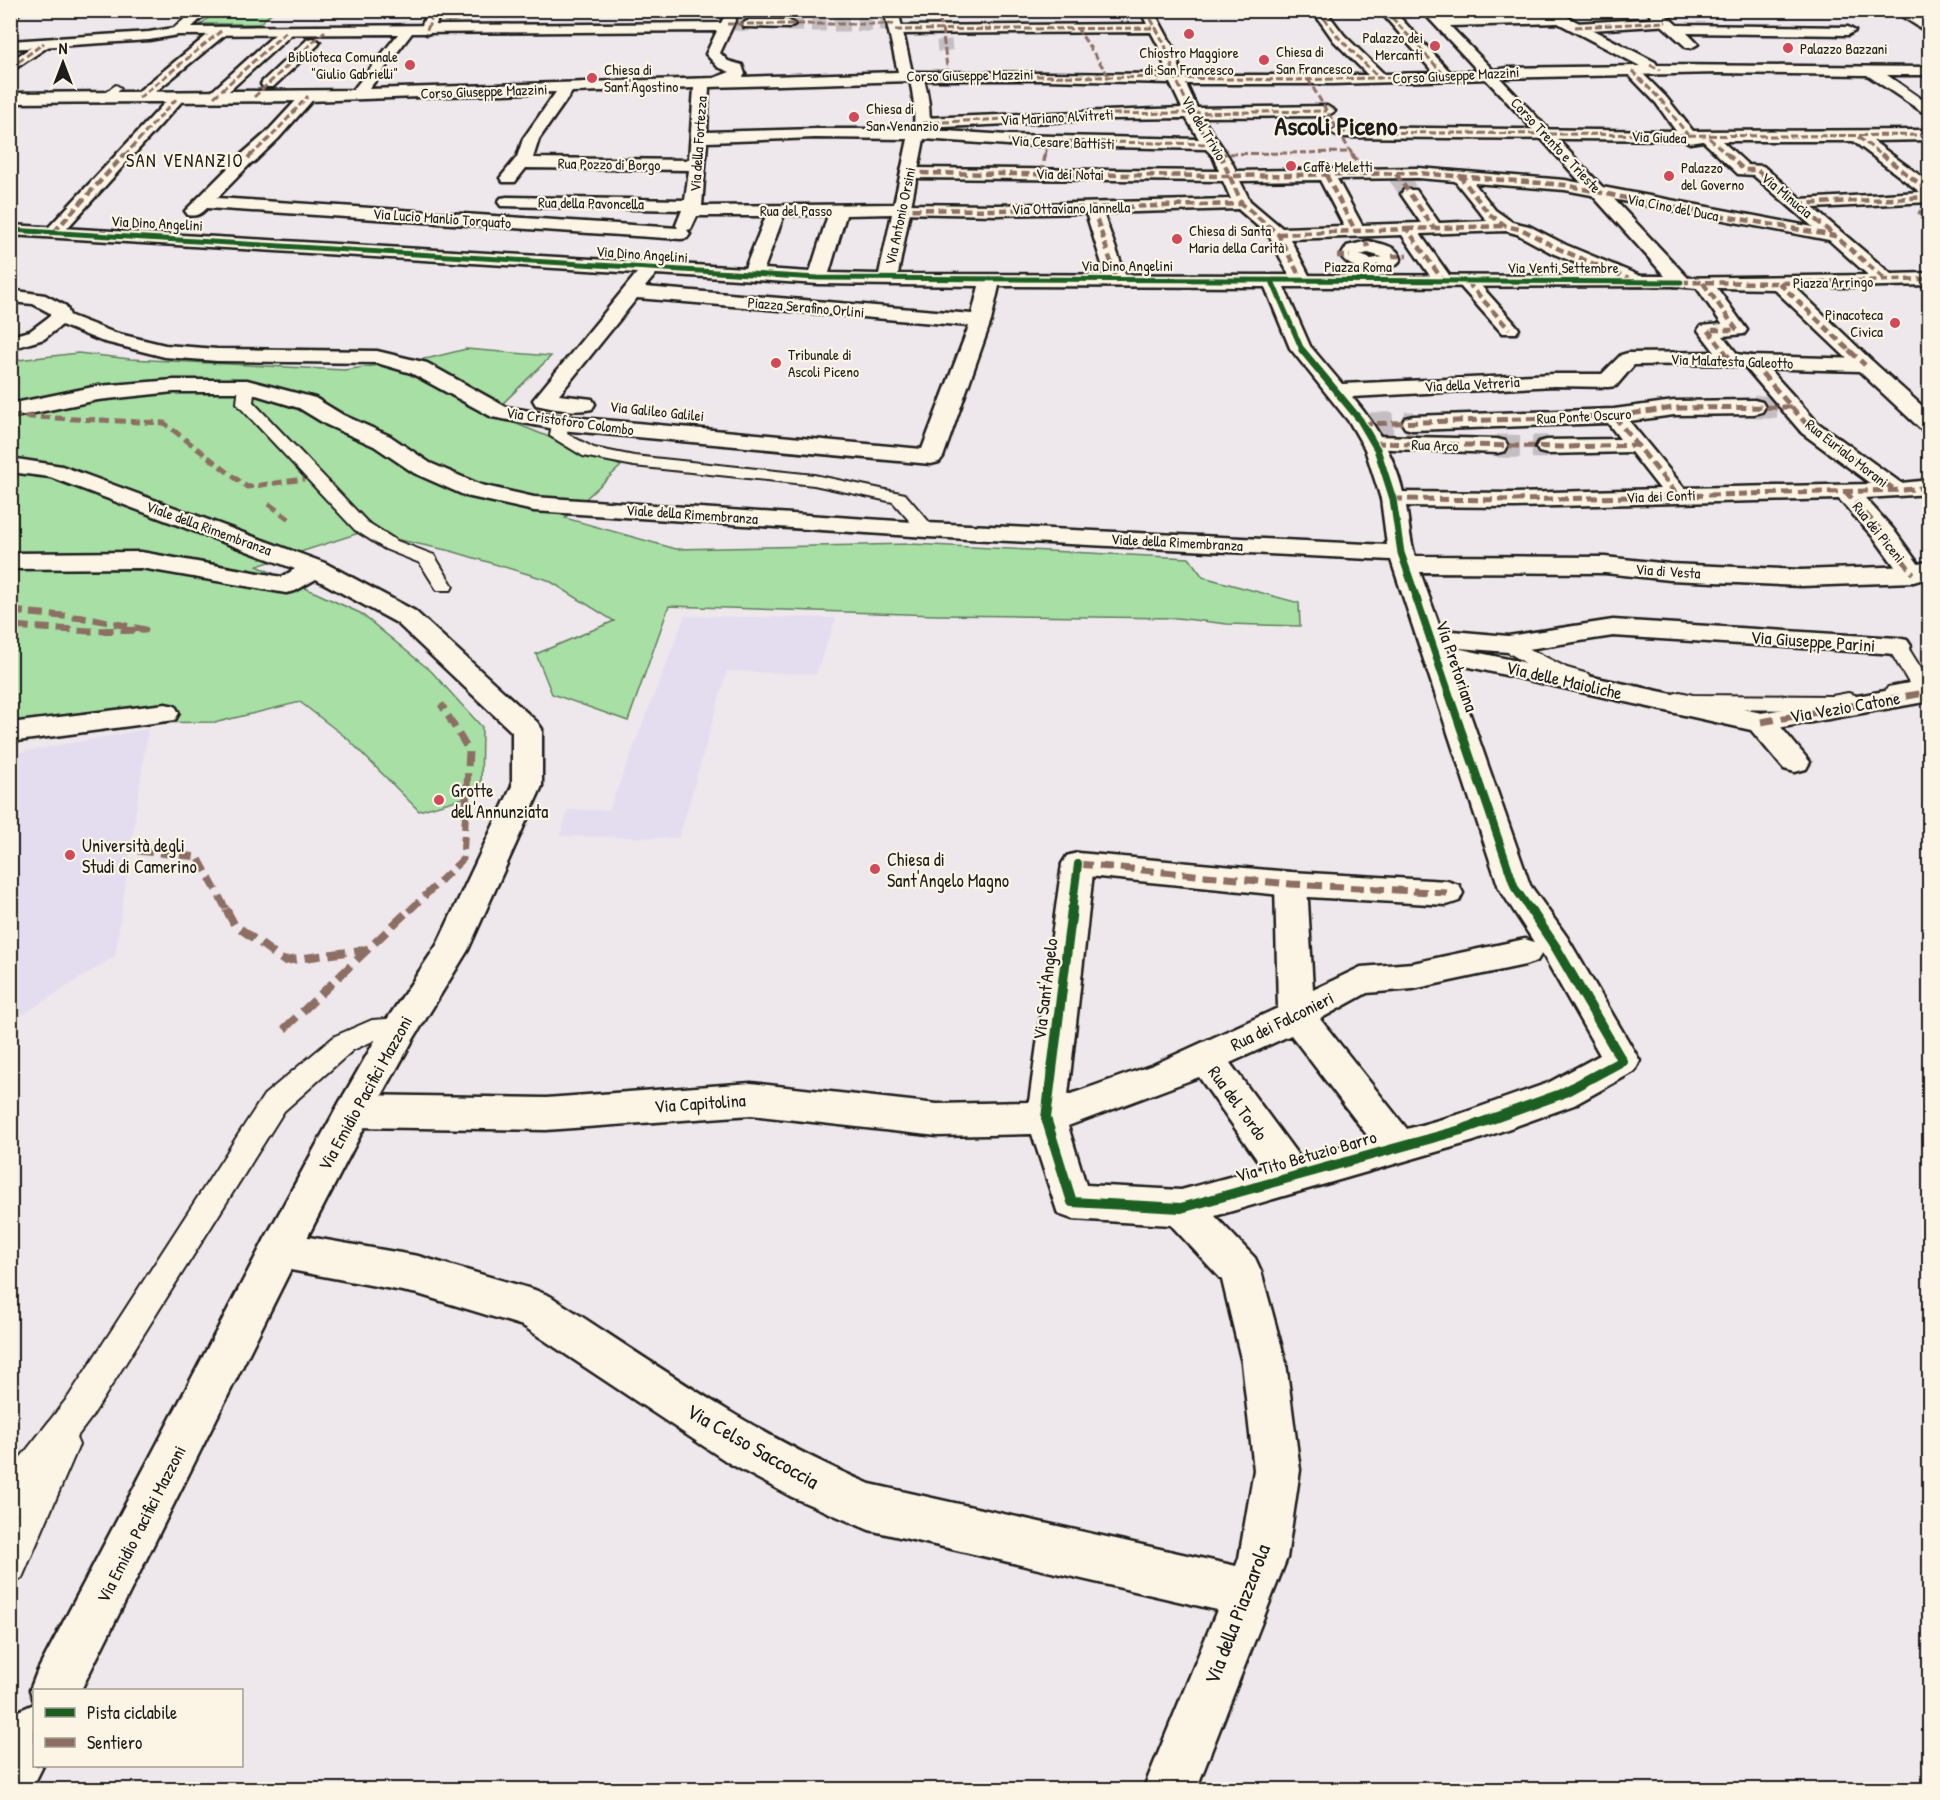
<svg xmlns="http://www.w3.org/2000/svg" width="1940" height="1800" viewBox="0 0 1940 1800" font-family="'Patrick Hand',sans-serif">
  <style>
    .built { fill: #e4ddef }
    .green { fill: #a7dfa4; stroke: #627e60; stroke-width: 1.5 }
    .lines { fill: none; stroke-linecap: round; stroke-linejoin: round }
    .pedestrian-tunnel-far2 { stroke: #c4bec2; stroke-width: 15; stroke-dasharray: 15 8; stroke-linecap: butt }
    .pedestrian-tunnel-far1 { stroke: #c4bec2; stroke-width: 19; stroke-dasharray: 19 9; stroke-linecap: butt }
    .pedestrian-tunnel { stroke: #c4bec2; stroke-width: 23; stroke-dasharray: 23 12; stroke-linecap: butt }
    .service-casing { stroke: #1c1c1c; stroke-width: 4 }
    .pedestrian-casing { stroke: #1c1c1c; stroke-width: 5 }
    .minor-casing { stroke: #1c1c1c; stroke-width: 5 }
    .tertiary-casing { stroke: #1c1c1c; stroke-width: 5 }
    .service { fill: #fcf5e5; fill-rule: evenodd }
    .pedestrian { fill: #fcf5e5; fill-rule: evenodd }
    .minor { fill: #fcf5e5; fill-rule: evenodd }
    .tertiary { fill: #fcf5e5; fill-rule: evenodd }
    .quiet-far4 { stroke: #8d6e63; stroke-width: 3; stroke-dasharray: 7 3; stroke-linecap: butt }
    .quiet-far3 { stroke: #8d6e63; stroke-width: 4.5; stroke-dasharray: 8 4.5; stroke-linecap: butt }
    .quiet-far2 { stroke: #8d6e63; stroke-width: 5; stroke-dasharray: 10 5; stroke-linecap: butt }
    .quiet-far1 { stroke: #8d6e63; stroke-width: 7; stroke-dasharray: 14 7; stroke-linecap: butt }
    .quiet { stroke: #8d6e63; stroke-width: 8; stroke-dasharray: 17 8; stroke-linecap: butt }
    .cycleway-far3-casing { stroke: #fcf5e5; stroke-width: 8 }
    .cycleway-far2-casing { stroke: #fcf5e5; stroke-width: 10 }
    .cycleway-far1-casing { stroke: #fcf5e5; stroke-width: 11 }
    .cycleway-casing { stroke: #fcf5e5; stroke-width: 14 }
    .cycleway-far3 { stroke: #1b5e20; stroke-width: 5 }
    .cycleway-far2 { stroke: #1b5e20; stroke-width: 7 }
    .cycleway-far1 { stroke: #1b5e20; stroke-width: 8 }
    .cycleway { stroke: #1b5e20; stroke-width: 10 }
    .poi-dot { fill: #d1495b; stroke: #fcf5e5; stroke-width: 2 }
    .labels { text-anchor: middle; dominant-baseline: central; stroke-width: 4.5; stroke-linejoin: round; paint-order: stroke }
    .far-poi-label { font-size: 15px; fill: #1c1c1c; stroke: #fcf5e5; text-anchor: start }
    .far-street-label { font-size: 15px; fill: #1c1c1c; stroke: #fcf5e5 }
    .far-quarter-label { font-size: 18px; letter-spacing: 1.5px; fill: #1c1c1c; stroke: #fcf5e5 }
    .street-label { font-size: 18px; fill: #1c1c1c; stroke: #fcf5e5 }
    .poi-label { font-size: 18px; fill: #1c1c1c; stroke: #fcf5e5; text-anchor: start }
    .near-street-label { font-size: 21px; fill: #1c1c1c; stroke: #fcf5e5 }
    .far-town-label { font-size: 26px; font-weight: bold; fill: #1c1c1c; stroke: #fcf5e5 }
  </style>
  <rect width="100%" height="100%" fill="#eee7eb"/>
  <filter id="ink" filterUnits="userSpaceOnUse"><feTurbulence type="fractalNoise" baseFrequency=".0167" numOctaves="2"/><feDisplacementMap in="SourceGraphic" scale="12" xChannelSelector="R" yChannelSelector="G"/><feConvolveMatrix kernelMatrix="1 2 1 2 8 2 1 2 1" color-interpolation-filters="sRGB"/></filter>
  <g filter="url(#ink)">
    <!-- built -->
    <g class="built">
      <path d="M685 616 836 618 816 674 727 671 679 838 560 836 568 810H609Z"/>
      <path d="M148 729 115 956 11 1022V754Z"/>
    </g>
    <!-- green -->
    <g class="green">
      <path d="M217 11V10L274 11 259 24H201Z"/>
      <path d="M466 349 551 356 492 414 621 466 565 518 676 549 911 544 1189 558 1203 577 1299 603 1300 626 1227 624 1177 618 936 615 669 606 628 721 552 694 536 654 614 621 548 580 451 551 362 532 257 566 360 613 431 671 482 727 481 793 419 811 348 739 300 702 218 722 135 723 51 734 11 723 10 361 78 353 130 359 344 370 430 358Z"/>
    </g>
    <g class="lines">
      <!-- pedestrian-tunnel-far2 -->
      <g class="pedestrian-tunnel-far2">
        <path d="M734 23 749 24"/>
        <path d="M788 24H894"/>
        <path d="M944 40 945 51"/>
      </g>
      <!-- pedestrian-tunnel-far1 -->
      <path class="pedestrian-tunnel-far1" d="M1397 175 1410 194"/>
      <!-- pedestrian-tunnel -->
      <g class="pedestrian-tunnel">
        <path d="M1754 407H1787"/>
        <path d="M1370 424 1413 423"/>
        <path d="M1497 446 1547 447"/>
      </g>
      <defs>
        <g id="service">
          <path d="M116 85 121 88 108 100H100V96Z"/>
          <path d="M247 381 255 386 253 402 367 522 397 541 434 555 453 586 451 590H437L420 563 385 549 355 530 239 406 237 403 239 386Z"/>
          <path d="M560 418 568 423 567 434 594 448 634 456 814 475 905 494 936 530 933 534H921L893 502 814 485 634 466 583 456 550 436 552 423Z"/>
          <path d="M1508 638 1567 668 1588 674 1591 678 1588 682C1562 689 1523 661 1501 648L1498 644 1501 640Z"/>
          <path d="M1897 640 1904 642 1907 646 1930 683 1929 693 1895 699 1888 697 1885 692 1888 687 1909 683 1887 646 1890 642Z"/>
          <path d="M1680 692 1693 695 1832 696 1848 693 1855 695 1858 700 1855 705 1832 710 1693 709 1673 704 1670 699 1673 694Z"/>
          <path d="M401 1018 410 1021 414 1028 410 1035 375 1040 353 1050 284 1111 91 1418 76 1438 79 1445 22 1578 10 1583V1525L16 1513 10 1516V1471L69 1396 264 1095 335 1036 372 1020Z"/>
        </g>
        <g id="pedestrian">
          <path d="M428 10H441L434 30 427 34 420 30Z"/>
          <path d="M1140 10H1153L1172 45 1182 75H1368L1334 41 1312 10H1325L1344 35 1384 74 1434 73 1379 10H1393L1450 72 1490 71 1497 75 1490 79 1333 84H1186L1197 108 1327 106 1335 111 1327 116 1202 117C1213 136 1227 151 1236 171L1418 168 1565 180 1813 227 1753 175 1738 174 1703 141 1690 143 1684 140 1339 137 1331 132 1339 127 1676 131 1656 103 1625 71 1632 67 1637 68 1666 97 1693 131 1930 130V140L1873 141 1930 183V202L1813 208 1891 274 1930 273V285L1796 288 1872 361 1876 365 1872 369 1865 371 1858 369 1774 289 1717 288 1747 330 1744 334 1723 336 1742 360 1738 364 1731 366 1724 364 1698 330 1701 326 1722 324 1697 288 1674 286 1671 282 1674 278 1868 275 1829 240 1565 190 1474 183 1495 210 1512 222 1529 226 1566 245 1645 278 1648 282 1645 286H1631L1552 253 1517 234 1506 231 1420 234 1454 282 1451 286H1437L1402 235 1290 239 1312 281 1309 285H1295L1292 281 1270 237 1238 209 1103 213 1127 280 1124 284H1110L1107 280 1086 213 997 215 894 213 891 209 894 205 900 204 997 205 1231 199 1223 181 909 178 903 177 901 173 903 169 909 168 1219 171 1213 156 1206 149 1008 145 1000 140 1008 135 1199 139 1186 118 1112 119 923 128 915 123 923 118 1182 108 1170 83 1046 80H916L909 76 916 72 1167 74 1158 45 1151 32 895 34 888 30 895 26 1147 24ZM1722 141H1853L1920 192 1801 199 1763 166 1748 165ZM1418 178 1455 181 1487 221 1439 223 1416 190H1404L1401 194 1421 223 1362 225 1337 179ZM1320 180 1344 226 1282 228 1250 201 1240 181Z"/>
          <path d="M1666 18 1671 19 1673 22 1671 25 1575 31 1568 27 1575 23Z"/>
          <path d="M749 20H788L795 24 788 28 744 27 742 24Z"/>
          <path d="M221 27 228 31 226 34 144 101H134L131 98 134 95 216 28Z"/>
          <path d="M287 27 294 31 292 34 219 100H209L206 97 209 94 282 28Z"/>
          <path d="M313 38 320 42 318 45 273 87H263L261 84 263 81 308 39Z"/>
          <path d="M44 39 49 40 51 43 49 46 10 72V61Z"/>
          <path d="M308 91 316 96 278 139 254 162H242L240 158 242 154 266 133 303 93Z"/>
          <path d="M178 92 183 94 186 97 183 100 60 236H48L45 232 48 228 173 94Z"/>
          <path d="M1368 241C1380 244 1398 245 1401 259 1389 277 1352 273 1341 256L1347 246ZM1368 253 1382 257 1371 259 1360 255Z"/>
          <path d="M1467 276 1474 278 1516 325 1519 329 1516 333H1502L1460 286 1457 282 1460 278Z"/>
          <path d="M1752 356 1759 358 1818 423 1901 483 1930 480V494L1865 498 1893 529 1922 569 1926 574 1922 579 1913 582 1904 579 1875 539 1839 499 1515 507 1393 506 1384 504 1381 499 1384 494 1393 492 1515 493 1660 489 1631 452 1547 454 1539 452 1536 447 1539 442 1547 440 1620 439 1608 423 1413 430 1405 428 1402 423 1405 418 1413 416 1614 409 1674 401 1754 400 1762 402 1765 407 1762 412 1754 414 1674 415 1629 421 1684 488 1871 484 1802 433 1741 362 1745 358Z"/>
          <path d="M1374 436 1497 439 1505 441 1508 446 1505 451 1497 453 1366 448 1363 443 1366 438Z"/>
          <path d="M1930 683V701L1761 731 1751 729 1746 722 1751 715 1761 713Z"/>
          <path d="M1078 853 1291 872 1447 881 1459 885 1463 893 1459 901 1447 905 1291 896 1078 875 1067 872 1062 864 1067 856Z"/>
        </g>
        <g id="minor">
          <path d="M10 10H21L15 19 10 20Z"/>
          <path d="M195 10H210L192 27 721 23 728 10H740L720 53 728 61 742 65 745 74 743 77 898 72 884 10H898L912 72 921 73 923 76C929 96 930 110 930 130L1008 135 1016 140 1008 145 924 139 898 274 1665 276 1539 136 1421 10H1435L1442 18 1543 15 1537 10H1554L1655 62 1657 65 1930 67V75H1887L1930 105V117L1867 75 1719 73 1500 78 1688 278 1691 282 1688 286 1284 287 1310 346 1342 384 1554 374H1602L1621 355 1628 353 1720 352 1752 356 1865 359 1872 361 1930 413V432L1922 430 1859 371 1752 368 1720 364 1634 365 1616 386 1608 387 1554 386 1352 397C1378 427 1397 461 1405 501 1409 519 1409 538 1415 556L1605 557 1670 564 1801 570 1911 566 1930 561V577L1913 582 1801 586 1670 580 1605 573 1420 572 1441 630 1508 636 1613 620 1897 638 1907 640 1911 646 1907 652 1897 654 1613 636 1508 652 1447 647 1449 654 1451 651 1461 649 1771 715 1810 762 1806 769 1795 772 1784 769 1751 730 1452 663 1530 885 1567 937 1640 1061 1635 1071 1574 1105 1474 1141 1215 1216 1255 1258 1261 1271 1286 1363 1300 1470 1287 1558 1196 1790H1143L1217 1610 869 1530 792 1497 729 1463 523 1326 418 1294 280 1268 266 1263 260 1250 266 1237 280 1232 418 1256 535 1290 550 1296C654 1363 755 1436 870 1484L1236 1566 1239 1558 1254 1470 1242 1363 1222 1280 1171 1225 1072 1219 1058 1214 1032 1134 937 1136 751 1115 546 1130 354 1127 341 1122 335 1111 341 1100 354 1095 546 1098 751 1083 937 1104 1029 1102 1062 864 1067 856 1078 853 1089 856 1094 864 1068 1095 1153 1065 1278 1008 1275 884 1279 876 1291 872 1303 876 1307 884 1313 990 1361 967 1413 963 1525 939 1534 942 1499 888 1391 560 927 537 534 511 466 496 414 473 374 446 327 425 299 408 246 392H174L98 400 10 418V404L98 386 174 380H247L315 398 343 415 390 436 430 463 481 485 534 497 927 523 1387 545 1381 499 1365 449 1350 423 1290 348 1265 287 999 286 991 321 943 457 939 462 931 464 560 430 492 417 411 373 377 363 217 361 165 357 101 341 54 322 51 318 54 314 61 312 115 333 165 345 217 349 377 351 427 363 506 407 560 416 922 449 969 326 637 298 559 395 592 399 595 404 592 409C575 413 553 409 536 405L533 400 637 273 10 235V225L745 268 766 216H697L691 229 687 230 690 234 687 238 681 239 207 208C201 214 197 217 188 215L185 211 242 154 248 153 256 158 217 198 678 228 676 225 682 210 501 206 498 202 501 198 507 197 685 200 689 170 526 168 515 182H503L500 178 517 157 523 139 556 92 308 101 10 103V93L353 90 398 34 178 35 149 40 10 49V41L149 32 174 28ZM1558 23 1640 66 1508 68 1493 70 1450 26ZM717 31 706 54 718 67 730 72 714 78 369 89 412 33ZM910 81C914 97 915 113 914 129H815L707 132 709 87ZM694 88 689 160 533 158 539 139 572 92ZM815 138 908 139 894 204 702 206 707 142ZM892 214 879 274 829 273 846 215ZM784 215H828L810 272 764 269ZM656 274 818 284 979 286 972 314 645 287ZM1542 953 1600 1055 1548 1083 1460 1114 1407 1129 1320 1019 1367 993 1413 989 1525 965 1537 961ZM1291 1035 1370 1139 1300 1158 1230 1063ZM1199 1077 1263 1168 1181 1190 1086 1185 1068 1126Z"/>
          <path d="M1645 10H1660L1677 25 1848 27 1855 31 1848 35 1687 33 1698 44 1691 48 1686 47Z"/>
          <path d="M1892 10H1908L1930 24V34Z"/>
          <path d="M165 704 175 706 179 713 175 720 10 742V723Z"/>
        </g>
        <g id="tertiary">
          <path d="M10 290 45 295 66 306 71 318 44 339 10 349V336L30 331 50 316V313L33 304 10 302Z"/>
          <path d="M10 458 62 466 325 563 415 611 537 722 542 729V786L468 950 414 1038 367 1122 294 1263 81 1690H34V1701L30 1690 37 1672 266 1237 341 1100 388 1018 437 945 512 786V732L397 623 316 579 295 591 286 593 141 568 10 569V553L141 552 282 577 295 569 50 477 10 472Z"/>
          <path d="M34 1704V1766H43L31 1790H10V1722L16 1712Z"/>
        </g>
      </defs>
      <!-- service casing -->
      <use href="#service" class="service-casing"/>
      <!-- pedestrian casing -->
      <use href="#pedestrian" class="pedestrian-casing"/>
      <!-- minor casing -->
      <use href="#minor" class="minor-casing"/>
      <!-- tertiary casing -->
      <use href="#tertiary" class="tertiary-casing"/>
      <!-- service -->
      <use href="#service" class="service"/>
      <!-- pedestrian -->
      <use href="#pedestrian" class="pedestrian"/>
      <!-- minor -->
      <use href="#minor" class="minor"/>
      <!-- tertiary -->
      <use href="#tertiary" class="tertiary"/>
      <!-- quiet-far4 -->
      <g class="quiet-far4">
        <path d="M936 10 942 28 948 75"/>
        <path d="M1146 10 1165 45 1176 79 1191 112 1210 144 1221 156"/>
        <path d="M1318 10 1339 38 1380 79"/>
        <path d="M1385 10 1446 77"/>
        <path d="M727 24H894"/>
        <path d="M1575 27 1666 22"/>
        <path d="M1077 28 1108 75"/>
        <path d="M427 30 435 10"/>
        <path d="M895 30 1156 28"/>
        <path d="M1650 65 1660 70"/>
        <path d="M10 68 44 43"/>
        <path d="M1632 71 1661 100 1690 138"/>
        <path d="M916 76H1046L1293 80 1490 75"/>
        <path d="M1308 79 1353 156"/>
        <path d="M214 97 287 31"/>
        <path d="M254 97 325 31"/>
        <path d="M139 98 221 31"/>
        <path d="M923 123 1112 114 1327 111"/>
        <path d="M1339 132 1782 136 1930 135"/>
        <path d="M1858 137 1883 156"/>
        <path d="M1709 138 1729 156"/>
        <path d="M1008 140 1210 144"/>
        <path d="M1220 154 1351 152"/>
        <path d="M124 156 178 97"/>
        <path d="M250 156 272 136 308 96"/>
        <path d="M1045 156 1048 141"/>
      </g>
      <!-- quiet-far3 -->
      <g class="quiet-far3">
        <path d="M1220 154 1242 204 1278 234 1302 281"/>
        <path d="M1352 154 1364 174"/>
        <path d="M1727 154 1744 170H1757L1835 236"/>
        <path d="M1881 154 1930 192"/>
        <path d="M248 158 252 154"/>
        <path d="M909 173 1230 176 1418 173 1565 185 1640 201 1835 236 1887 281"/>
        <path d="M1041 174 1045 154"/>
        <path d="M1396 174 1433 227"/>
        <path d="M1326 175 1356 232"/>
        <path d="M1459 175 1489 214 1506 226 1523 230 1559 249 1629 279"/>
        <path d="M1798 204 1930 197"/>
        <path d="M1093 208 1117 280"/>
        <path d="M900 209 997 210 1242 204"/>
        <path d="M1930 210 1918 211 1930 218"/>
        <path d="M1407 229 1506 226"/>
        <path d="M54 232 125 154"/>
        <path d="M1278 234 1407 229 1444 282"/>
        <path d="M1366 242 1368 247"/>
        <path d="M1337 256H1350"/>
        <path d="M1392 256H1407"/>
        <path d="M1376 265 1379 272"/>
        <path d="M1467 282 1509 329"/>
        <path d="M1681 282 1779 283 1930 279"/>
        <path d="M1703 283 1737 330H1708L1725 352"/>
        <path d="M1779 283 1851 352"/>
      </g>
      <!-- quiet-far2 -->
      <g class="quiet-far2">
        <path d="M1723 350 1731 360"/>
        <path d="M1849 350 1865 365"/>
        <path d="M1752 362 1810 428 1895 490"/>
        <path d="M10 416 164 423 247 487 304 479"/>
        <path d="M1614 416 1678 496"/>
        <path d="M1362 424 1614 416 1674 408 1791 407"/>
        <path d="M1374 443 1565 447 1639 445"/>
        <path d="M1845 491 1884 534 1913 574"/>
        <path d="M1393 499 1515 500 1903 490 1930 487"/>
        <path d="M269 504 289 519"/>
      </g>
      <!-- quiet-far1 -->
      <g class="quiet-far1">
        <path d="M10 611 94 619 145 630 90 631 10 626"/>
        <path d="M1761 722 1930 692"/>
        <path d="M138 851 198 857 227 911"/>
        <path d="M1078 864 1291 884 1447 893"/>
        <path d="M409 911 463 859 469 751 441 704"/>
      </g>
      <!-- quiet -->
      <g class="quiet">
        <path d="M226 909 234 924 284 961 368 949"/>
        <path d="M284 1029 410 909"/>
      </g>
      <defs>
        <g id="cycleway-far3">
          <path d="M10 230 818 278 1681 282"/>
          <path d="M1272 281 1303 352"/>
        </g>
        <path id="cycleway-far2" d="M1302 350 1360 420 1377 449 1393 499 1401 553 1417 599"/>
        <g id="cycleway-far1">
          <path d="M1416 597 1515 888 1531 911"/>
          <path d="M1072 911 1078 864"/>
        </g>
        <path id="cycleway" d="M1072 909 1046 1118 1072 1202 1181 1208 1461 1130 1561 1094 1622 1061 1555 946 1530 909"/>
      </defs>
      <!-- cycleway-far3 casing -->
      <use href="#cycleway-far3" class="cycleway-far3-casing"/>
      <!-- cycleway-far2 casing -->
      <use href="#cycleway-far2" class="cycleway-far2-casing"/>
      <!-- cycleway-far1 casing -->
      <use href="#cycleway-far1" class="cycleway-far1-casing"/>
      <!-- cycleway casing -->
      <use href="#cycleway" class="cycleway-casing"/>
      <!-- cycleway-far3 -->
      <use href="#cycleway-far3" class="cycleway-far3"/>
      <!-- cycleway-far2 -->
      <use href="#cycleway-far2" class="cycleway-far2"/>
      <!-- cycleway-far1 -->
      <use href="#cycleway-far1" class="cycleway-far1"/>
      <!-- cycleway -->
      <use href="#cycleway" class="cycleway"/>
    </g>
  </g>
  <!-- markers -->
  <g class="poi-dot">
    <circle cx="1189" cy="34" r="6"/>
    <circle cx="1435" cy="46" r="6"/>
    <circle cx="1788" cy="48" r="6"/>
    <circle cx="1264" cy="60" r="6"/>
    <circle cx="410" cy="65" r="6"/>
    <circle cx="592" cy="78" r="6"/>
    <circle cx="854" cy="117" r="6"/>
    <circle cx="1291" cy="166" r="6"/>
    <circle cx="1669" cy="176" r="6"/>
    <circle cx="1177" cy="239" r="6"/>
    <circle cx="1895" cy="323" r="6"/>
    <circle cx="776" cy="363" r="6"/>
    <circle cx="439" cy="800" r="6"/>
    <circle cx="70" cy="855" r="6"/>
    <circle cx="875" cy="869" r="6"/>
  </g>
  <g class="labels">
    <!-- far-poi labels -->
    <g class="far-poi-label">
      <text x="1423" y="37" text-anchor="end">Palazzo dei<tspan x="1423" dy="17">Mercanti</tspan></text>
      <text x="1800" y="48">Palazzo Bazzani</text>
      <text x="1276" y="51">Chiesa di<tspan x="1276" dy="17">San Francesco</tspan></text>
      <text x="1189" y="52" text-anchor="middle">Chiostro Maggiore<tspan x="1189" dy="17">di San Francesco</tspan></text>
      <text x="398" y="56" text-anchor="end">Biblioteca Comunale<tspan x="398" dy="17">"Giulio Gabrielli"</tspan></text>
      <text x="604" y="69">Chiesa di<tspan x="604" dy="17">Sant'Agostino</tspan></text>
      <text x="866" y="108">Chiesa di<tspan x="866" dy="17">San Venanzio</tspan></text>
      <text x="1303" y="166">Caffè Meletti</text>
      <text x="1681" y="167">Palazzo<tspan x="1681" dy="17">del Governo</tspan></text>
      <text x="1189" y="230">Chiesa di Santa<tspan x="1189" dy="17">Maria della Carità</tspan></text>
      <text x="1883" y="314" text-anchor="end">Pinacoteca<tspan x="1883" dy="17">Civica</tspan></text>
      <text x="788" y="354">Tribunale di<tspan x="788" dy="17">Ascoli Piceno</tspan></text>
    </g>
    <!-- far-street labels -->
    <g class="far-street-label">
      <text transform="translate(970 75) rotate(-1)">Corso Giuseppe Mazzini</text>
      <text transform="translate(1456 75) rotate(-3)">Corso Giuseppe Mazzini</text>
      <text transform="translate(484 91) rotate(-2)">Corso Giuseppe Mazzini</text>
      <text transform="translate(1057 117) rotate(-3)">Via Mariano Alvitreti</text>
      <text transform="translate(1204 128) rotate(59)">Via del Trivio</text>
      <text transform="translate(1659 137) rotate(2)">Via Giudea</text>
      <text transform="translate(1063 142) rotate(2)">Via Cesare Battisti</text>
      <text transform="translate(698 144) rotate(-86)">Via della Fortezza</text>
      <text transform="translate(1556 145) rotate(47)">Corso Trento e Trieste</text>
      <text transform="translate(609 164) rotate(1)">Rua Pozzo di Borgo</text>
      <text transform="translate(1070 174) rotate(1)">Via dei Notai</text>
      <text transform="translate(1787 195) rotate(40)">Via Minucia</text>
      <text transform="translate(591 203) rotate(1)">Rua della Pavoncella</text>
      <text transform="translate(1673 207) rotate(11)">Via Cino del Duca</text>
      <text transform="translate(1071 208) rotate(-1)">Via Ottaviano Iannella</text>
      <text x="796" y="210">Rua del Passo</text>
      <text transform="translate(900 216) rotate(-78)">Via Antonio Orsini</text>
      <text transform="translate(442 218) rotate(4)">Via Lucio Manlio Torquato</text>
      <text transform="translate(157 223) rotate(3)">Via Dino Angelini</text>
      <text transform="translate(642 254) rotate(4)">Via Dino Angelini</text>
      <text x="1127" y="265">Via Dino Angelini</text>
      <text x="1358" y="266">Piazza Roma</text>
      <text x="1563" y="267">Via Venti Settembre</text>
      <text transform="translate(1833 282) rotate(-1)">Piazza Arringo</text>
      <text transform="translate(806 307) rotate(5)">Piazza Serafino Orlini</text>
      <text transform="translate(1732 361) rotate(2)">Via Malatesta Galeotto</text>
      <text transform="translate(1472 384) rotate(-3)">Via della Vetreria</text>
      <text transform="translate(657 411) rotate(6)">Via Galileo Galilei</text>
      <text transform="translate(1584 416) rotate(-3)">Rua Ponte Oscuro</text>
      <text transform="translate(570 421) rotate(8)">Via Cristoforo Colombo</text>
      <text transform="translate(1435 445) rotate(2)">Rua Arco</text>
      <text transform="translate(1847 453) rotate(38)">Rua Eurialo Morani</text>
      <text transform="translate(1661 496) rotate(-2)">Via dei Conti</text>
      <text transform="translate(692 514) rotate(4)">Viale della Rimembranza</text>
      <text transform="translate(209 528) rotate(20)">Viale della Rimembranza</text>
      <text transform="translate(1879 532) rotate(51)">Rua dei Piceni</text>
      <text transform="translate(1177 542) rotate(3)">Viale della Rimembranza</text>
      <text transform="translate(1668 571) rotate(4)">Via di Vesta</text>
    </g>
    <!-- far-quarter labels -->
    <g class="far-quarter-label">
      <text x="185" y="160">SAN VENANZIO</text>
    </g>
    <!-- street labels -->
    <g class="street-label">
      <text transform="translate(1813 641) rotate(4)">Via Giuseppe Parini</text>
      <text transform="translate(1457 666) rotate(71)">Via Pretoriana</text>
      <text transform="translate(1564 680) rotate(13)">Via delle Maioliche</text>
      <text transform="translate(1845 707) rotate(-10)">Via Vezio Catone</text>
      <text transform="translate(1045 989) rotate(-83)">Via Sant'Angelo</text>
      <text transform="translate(1282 1021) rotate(-26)">Rua dei Falconieri</text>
      <text transform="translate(365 1093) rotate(-61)">Via Emidio Pacifici Mazzoni</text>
      <text transform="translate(700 1103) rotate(-4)">Via Capitolina</text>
      <text transform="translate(1238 1103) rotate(54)">Rua del Tordo</text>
      <text transform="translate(1306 1156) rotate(-16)">Via Tito Betuzio Barro</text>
      <text transform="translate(141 1524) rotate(-63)">Via Emidio Pacifici Mazzoni</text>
    </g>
    <!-- poi labels -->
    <g class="poi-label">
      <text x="451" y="790">Grotte<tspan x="451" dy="21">dell'Annunziata</tspan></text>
      <text x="82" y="845">Università degli<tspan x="82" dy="21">Studi di Camerino</tspan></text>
      <text x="887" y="859">Chiesa di<tspan x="887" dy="21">Sant'Angelo Magno</tspan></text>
    </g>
    <!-- near-street labels -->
    <g class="near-street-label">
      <text transform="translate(753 1446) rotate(30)">Via Celso Saccoccia</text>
      <text transform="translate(1237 1614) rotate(-69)">Via della Piazzarola</text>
    </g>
    <!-- far-town labels -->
    <g class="far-town-label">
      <text x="1336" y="125">Ascoli Piceno</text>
    </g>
  </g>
  <!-- margin -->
  <rect width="1940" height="1800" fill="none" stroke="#fcf5e5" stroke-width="36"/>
  <rect x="18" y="18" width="1904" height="1764" fill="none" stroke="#1c1c1c" stroke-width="2" filter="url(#ink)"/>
  <!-- legend -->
  <rect x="33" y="1689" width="210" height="78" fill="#fcf5e5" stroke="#a29e95" stroke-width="1.5"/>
  <rect x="45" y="1708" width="30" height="9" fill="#1b5e20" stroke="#a29e95" stroke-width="1.5"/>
  <text x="87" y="1719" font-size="18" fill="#1c1c1c">Pista ciclabile</text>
  <rect x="45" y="1738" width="30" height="9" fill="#8d6e63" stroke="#a29e95" stroke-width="1.5"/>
  <text x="87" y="1749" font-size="18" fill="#1c1c1c">Sentiero</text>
  <!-- north arrow -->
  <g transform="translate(63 63)" stroke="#fcf5e5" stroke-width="4.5" paint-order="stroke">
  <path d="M0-4.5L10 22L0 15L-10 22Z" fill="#1c1c1c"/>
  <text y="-9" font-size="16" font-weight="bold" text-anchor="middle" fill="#1c1c1c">N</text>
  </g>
</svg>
